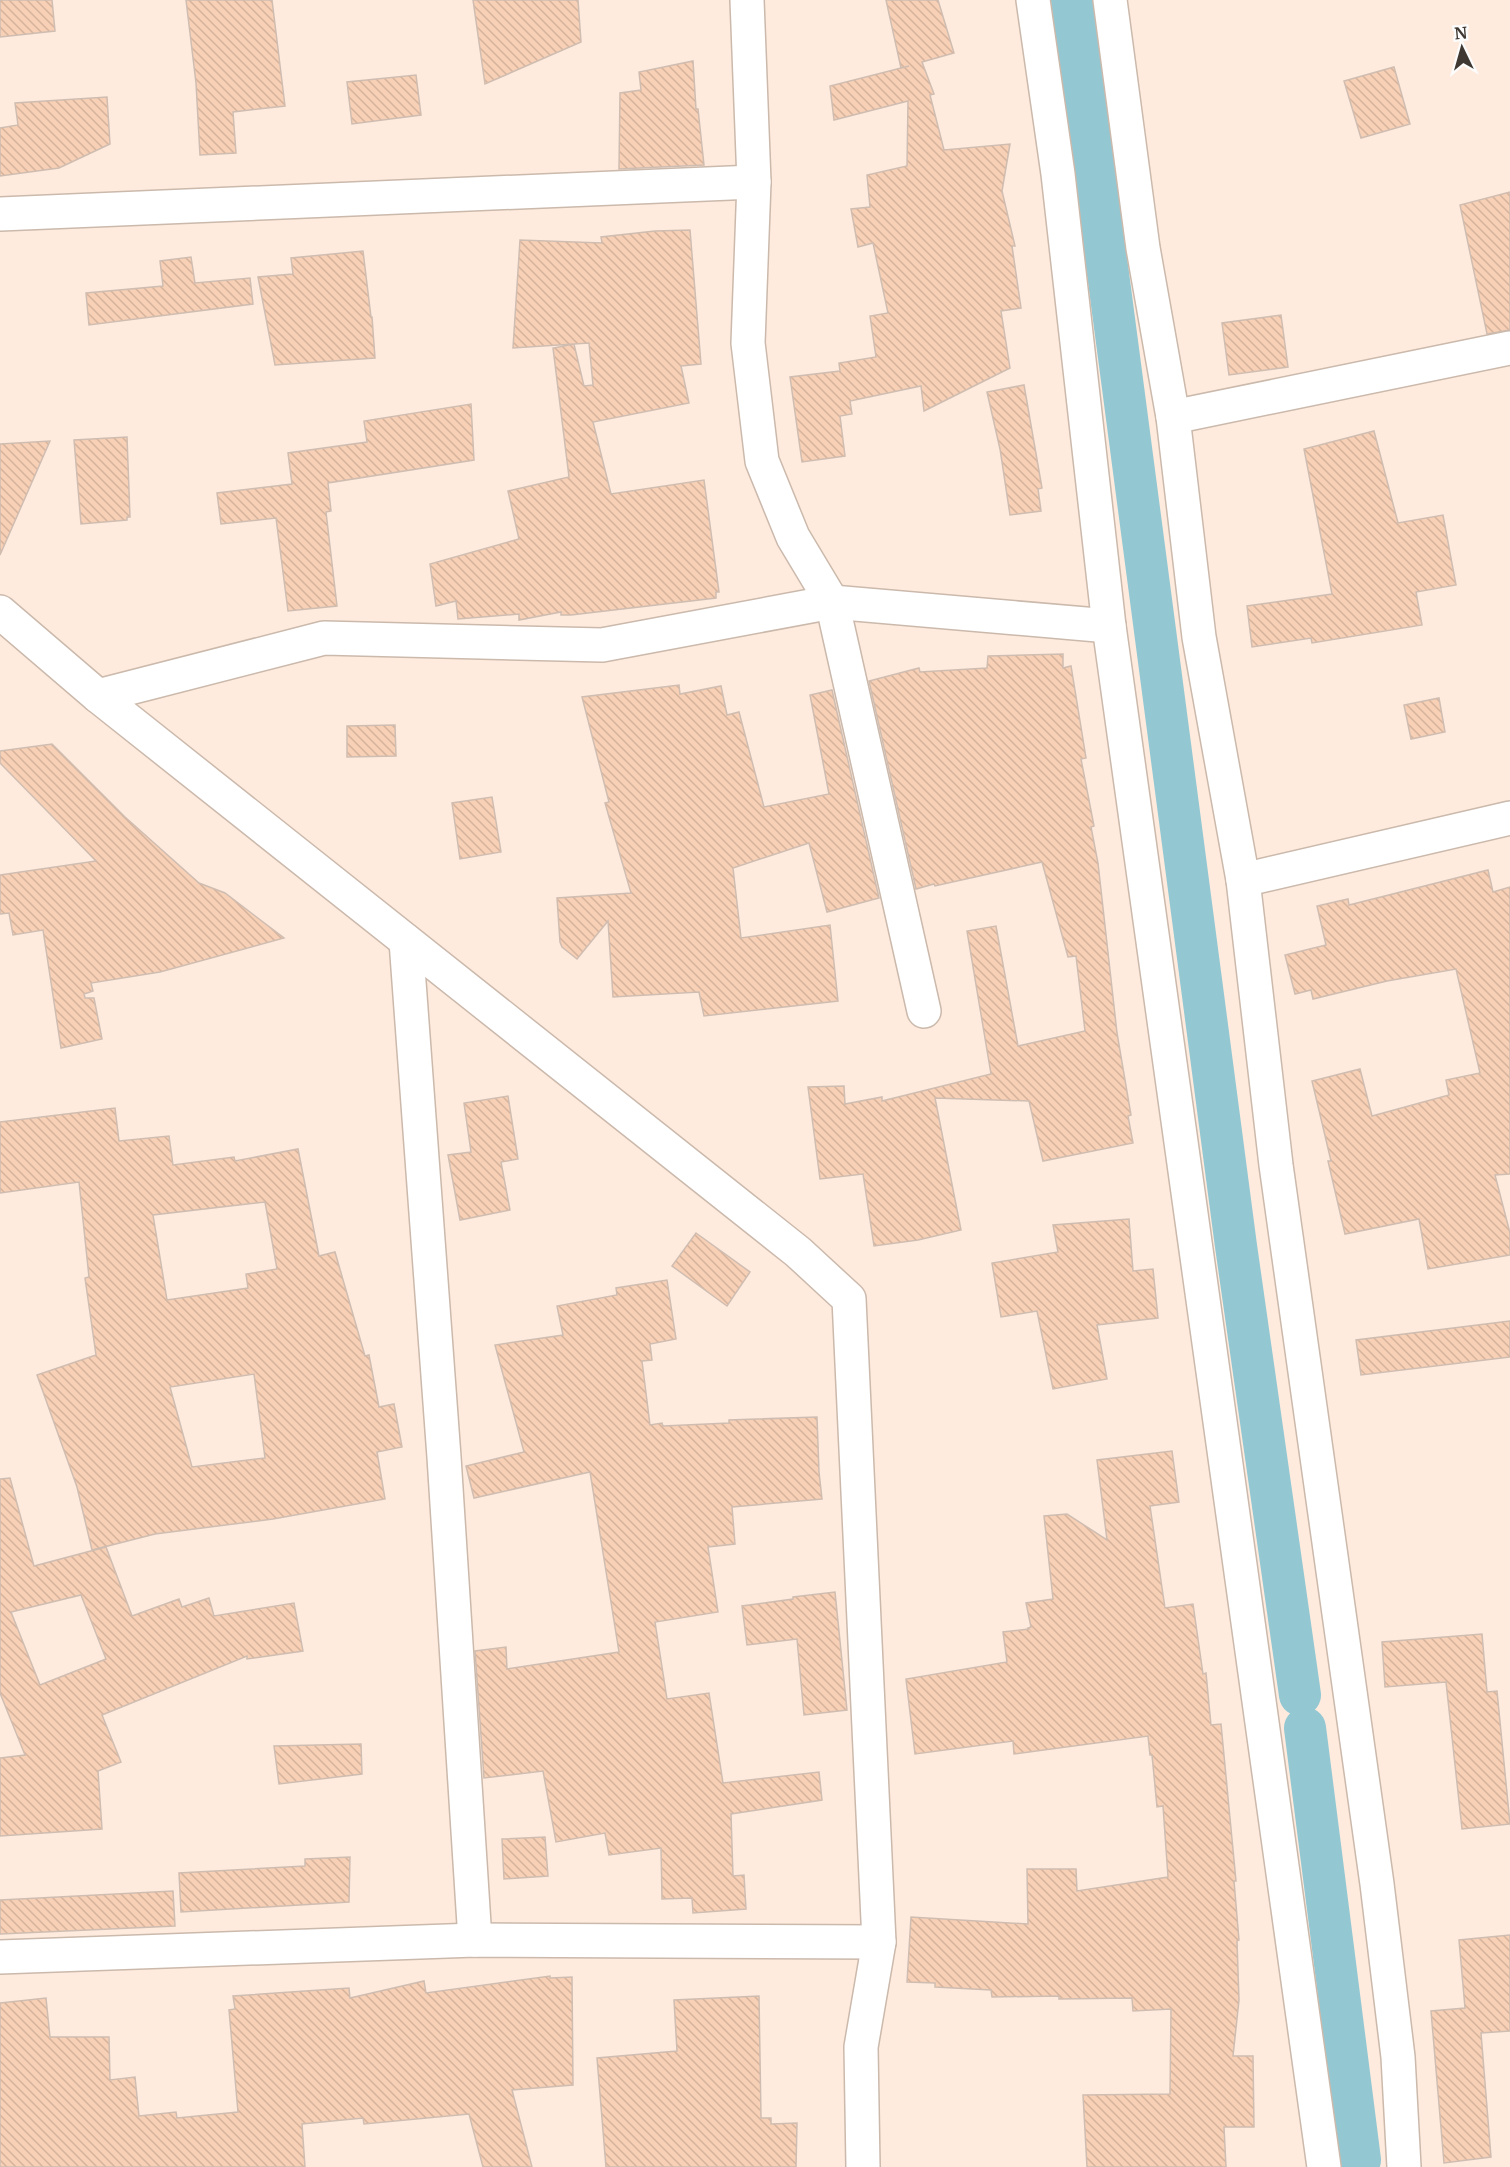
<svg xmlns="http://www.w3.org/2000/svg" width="1510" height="2167" viewBox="0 0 1510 2167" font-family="Merriweather,serif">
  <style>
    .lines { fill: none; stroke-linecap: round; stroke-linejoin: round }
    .canal { stroke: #93c8d3; stroke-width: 42 }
    .building { fill: url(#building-back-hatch); stroke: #d0bdb1; stroke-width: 1.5; fill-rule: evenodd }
    .minor-casing { stroke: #cbb9ac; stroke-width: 36 }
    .minor { stroke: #fff; stroke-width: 33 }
  </style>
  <defs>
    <pattern id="building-back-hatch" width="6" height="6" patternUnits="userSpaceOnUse" patternTransform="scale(1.5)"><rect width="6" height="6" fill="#f7d0b5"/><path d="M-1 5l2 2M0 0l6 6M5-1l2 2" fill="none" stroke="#d5b39c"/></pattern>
  </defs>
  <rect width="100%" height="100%" fill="#feebde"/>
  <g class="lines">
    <!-- canal -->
    <g class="canal">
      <path d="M1072 0 1236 1246 1300 1695"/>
      <path d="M1305 1728 1360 2160"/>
    </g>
  </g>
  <!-- building -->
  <g class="building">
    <path d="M0 0H52L55 31 0 37Z"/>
    <path d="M186 0H272L285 106 233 112 236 153 200 155 196 83Z"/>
    <path d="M473 0H578L581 42 485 84Z"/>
    <path d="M886 0H938L954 53 922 62 934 94 930 95 944 150 1010 144 1002 191 1015 246H1012L1021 308 1001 311 1010 368 924 411 921 386 850 401 852 414 840 416 845 456 802 462 790 377 840 371 839 363 876 357 870 316 888 313 873 243 858 247 851 209 870 207 867 175 907 166 908 101 834 120 830 86 909 66 901 68Z"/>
    <path d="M693 61 696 109H698L704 165 619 169 620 93 641 90 639 72Z"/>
    <path d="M1394 67 1410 124 1361 138 1344 81Z"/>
    <path d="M416 75 421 115 352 124 347 82Z"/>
    <path d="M107 97 110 144 59 168 0 176V128L18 125 15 103Z"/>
    <path d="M1510 192V330L1487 334 1460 205Z"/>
    <path d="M690 230 701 364 681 366 689 403 593 422 611 494 704 480 719 592H716V598L571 615H561V612L519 620V614L458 619 456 601 436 606 430 564 519 539 508 491 569 477 553 348 574 344 584 386 593 385 589 343 513 348 520 240 602 243 601 237 655 231Z"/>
    <path d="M363 251 371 317H372L375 358 275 365 258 277 293 274 291 258Z"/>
    <path d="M191 257 195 283 250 278 253 304 89 325 86 293 163 286 160 261Z"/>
    <path d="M1281 315 1288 367 1229 375 1222 323Z"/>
    <path d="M1024 385 1042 488 1038 489 1041 511 1010 515 1000 449 987 392Z"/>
    <path d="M471 404 474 460 328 483 331 511 326 512 337 606 288 611 276 518 221 524 217 493 292 484 288 453 367 442 364 421Z"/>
    <path d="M1374 431 1398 523 1443 515 1456 585 1416 592 1422 625 1312 643 1311 638 1252 647 1247 606 1332 594 1304 449Z"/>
    <path d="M127 437 130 517H127V520L81 524 74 440Z"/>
    <path d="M50 441 0 555V444Z"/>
    <path d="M1063 654V668L1071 666 1086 758 1081 759 1094 826 1091 827 1098 863 1117 1033 1131 1115 1128 1116 1133 1143 1043 1161 1029 1101 935 1098 961 1230 918 1240 874 1246 863 1174 820 1179 808 1087 844 1086 845 1104 882 1097V1101L991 1074 967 931 996 926 1018 1046 1085 1031 1076 956 1068 957 1042 862 935 886 934 884 916 889 869 681 919 668 920 672 987 668 988 656Z"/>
    <path d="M679 685 680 694 721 686 727 715 739 712 764 807 829 794 810 695 832 690 879 898 827 912 809 843 733 868 741 938 830 925 838 1001 704 1016 699 992 613 997 608 921 577 959 562 947 560 942 557 898 631 893 605 803 609 802 582 697Z"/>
    <path d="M1439 698 1445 732 1411 739 1404 705Z"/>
    <path d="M395 725 396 756 347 757V726Z"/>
    <path d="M52 744 125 817 199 883 225 893 284 938 160 972 91 983 93 991 84 994 85 998H94L102 1039 61 1048 43 930 13 935 9 913 0 914V875L96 861 0 763V751Z"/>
    <path d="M492 797 501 852 460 859 452 803Z"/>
    <path d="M1488 870 1493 892 1510 887V1174L1495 1175 1510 1233V1255L1428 1269 1419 1219 1345 1234 1328 1161H1331L1312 1081 1360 1069 1372 1116 1449 1095 1446 1080 1480 1073 1456 969 1387 981 1313 999 1311 990 1295 994 1285 955 1326 945 1317 906 1348 899 1349 905Z"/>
    <path d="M508 1096 518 1159 501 1162 510 1210 460 1220 448 1155 471 1152 464 1103Z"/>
    <path d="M115 1108 119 1141 169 1136 173 1165 234 1157 235 1161 298 1149 319 1256 335 1252 365 1356 369 1355 379 1407 394 1404 402 1447 377 1452 385 1499 273 1519 155 1534 92 1550 77 1487 37 1375 96 1355 85 1278 89 1277 79 1182 0 1193V1122ZM265 1202 277 1269 246 1274 248 1288 167 1300 153 1215ZM254 1374 265 1458 192 1467 170 1387Z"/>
    <path d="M1129 1219 1133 1271 1153 1269 1158 1318 1097 1325 1107 1379 1053 1389 1037 1311 1001 1317 992 1263 1058 1252 1053 1225Z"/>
    <path d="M696 1233 750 1272 727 1306 672 1266Z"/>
    <path d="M667 1280 676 1339 650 1344 652 1360 642 1361 650 1425 662 1423 663 1426 729 1423V1420L817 1417 819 1472 822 1499 732 1507 735 1544 708 1547 718 1612 655 1622 667 1699 709 1693 723 1783 819 1772 822 1800 731 1814 733 1876 744 1875 746 1909 693 1913 692 1898 662 1899 661 1848 609 1855 605 1833 556 1842 543 1771 484 1778 475 1651 506 1647 507 1669 619 1652 590 1472 474 1498 466 1466 524 1452 495 1345 563 1335 557 1306 617 1295 616 1288Z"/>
    <path d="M1510 1321V1357L1361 1375 1356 1340Z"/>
    <path d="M1172 1451 1179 1502 1150 1506 1165 1608 1193 1604 1203 1674 1206 1673 1211 1725 1221 1724 1236 1881H1234L1239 1940 1237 1941 1239 2000 1233 2056H1253L1254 2127H1224L1226 2167H1087L1083 2095 1170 2094 1171 2009 1133 2011 1132 1998 1059 1999V1996L992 1997 991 1990 935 1987V1983L907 1982 911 1917 1028 1924 1027 1869H1076L1077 1891 1168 1877 1163 1806 1157 1807 1152 1755H1150L1148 1736 1014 1754 1013 1741 915 1754 906 1679 1007 1662 1003 1632 1029 1629 1028 1628 1031 1627 1026 1603 1053 1599 1044 1516 1067 1514 1107 1540 1097 1460Z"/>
    <path d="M10 1478 34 1566 106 1547 132 1616 179 1599 182 1607 209 1598 214 1616 294 1603 303 1651 247 1659V1656L102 1715 121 1762 98 1771 102 1829 0 1836V1758L25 1755 0 1693V1479ZM81 1595 106 1659 40 1685 11 1612Z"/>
    <path d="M835 1592 847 1710 804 1715 797 1639 747 1645 742 1606 793 1599V1597Z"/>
    <path d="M1482 1634 1487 1692 1497 1691 1510 1824 1462 1829 1446 1682 1385 1687 1382 1642Z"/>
    <path d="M361 1744 362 1774 279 1784 274 1746Z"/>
    <path d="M545 1837 548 1876 504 1879 502 1839Z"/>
    <path d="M350 1857 349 1902 181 1912 179 1873 305 1866V1859Z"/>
    <path d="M173 1891 175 1926 0 1934V1900Z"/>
    <path d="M1510 1935V2031L1481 2033 1491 2157 1444 2163 1431 2011 1465 2008 1459 1940Z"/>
    <path d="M550 1976V1978L572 1977 573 2085 512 2090 532 2167H483L469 2114 364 2124 363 2118 302 2124 305 2167H0V2003L46 1998 50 2037H109L110 2080 135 2077 139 2116 176 2112 177 2118 238 2112 229 2010 235 2009 233 1996 349 1988 350 1998 424 1981 426 1993Z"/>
    <path d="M759 1996 761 2118H771V2124L797 2123 796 2167H606L597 2058 677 2051 674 2000Z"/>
  </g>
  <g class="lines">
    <defs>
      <g id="minor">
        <path d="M747 0 754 182 748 343 762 461 793 537 832 602 924 1011"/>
        <path d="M1033 0 1058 174 1109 626 1324 2167"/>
        <path d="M1110 0 1143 248 1173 417 1199 637 1243 880 1276 1165 1377 1884 1398 2057 1404 2167"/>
        <path d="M0 214 754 182"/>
        <path d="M1173 417 1510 348"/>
        <path d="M0 612 98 696 798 1252 849 1299 879 1942 861 2047 863 2167"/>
        <path d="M98 696 324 638 602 645 832 602 1109 626"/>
        <path d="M1243 880 1510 818"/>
        <path d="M406 941 444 1457 475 1940"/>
        <path d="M0 1957 475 1940 879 1942"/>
      </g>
    </defs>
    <!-- minor casing -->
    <use href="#minor" class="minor-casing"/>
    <!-- minor -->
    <use href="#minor" class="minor"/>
  </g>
  <!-- north arrow -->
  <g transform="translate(1462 48) rotate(355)" stroke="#fcfcfc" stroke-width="4.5" paint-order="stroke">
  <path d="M0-4.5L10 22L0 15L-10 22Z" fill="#3f3832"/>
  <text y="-9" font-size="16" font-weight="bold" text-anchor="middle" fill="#3f3832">N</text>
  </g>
</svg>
